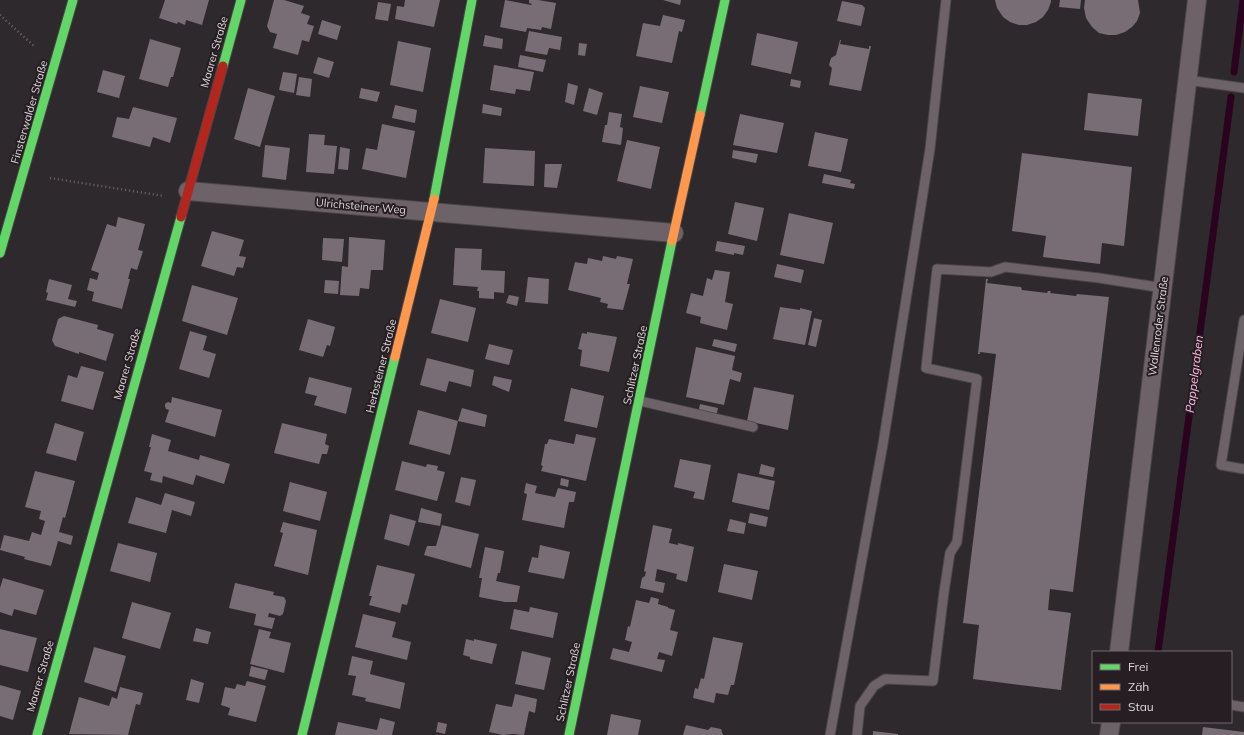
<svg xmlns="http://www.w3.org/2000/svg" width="1244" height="735" viewBox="0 0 1244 735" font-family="Mulish,sans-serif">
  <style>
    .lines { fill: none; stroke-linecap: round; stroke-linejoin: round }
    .stream { stroke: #2a041f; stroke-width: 7 }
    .building { fill: #796d75 }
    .lane-casing { stroke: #494648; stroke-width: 11 }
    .street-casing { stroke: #494648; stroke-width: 20 }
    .fast-casing { stroke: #494648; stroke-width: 11 }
    .slow-casing { stroke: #494648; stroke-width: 11 }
    .jam-casing { stroke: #494648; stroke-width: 11 }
    .path { stroke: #6f666c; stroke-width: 2.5; stroke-dasharray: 1 3; stroke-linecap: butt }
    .lane { stroke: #6e6269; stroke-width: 9 }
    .street { stroke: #6e6269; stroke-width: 18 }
    .fast { stroke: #63d668; stroke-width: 9 }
    .slow { stroke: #ff974d; stroke-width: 9 }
    .jam { stroke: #b3261e; stroke-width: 9 }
    .labels { text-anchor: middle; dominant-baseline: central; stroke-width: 4; stroke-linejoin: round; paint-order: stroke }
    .street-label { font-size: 11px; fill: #ded8db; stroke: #261e22 }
    .water-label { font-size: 12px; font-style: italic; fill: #fdbce3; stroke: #261e22 }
  </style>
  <rect width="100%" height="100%" fill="#2e292c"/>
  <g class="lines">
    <!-- stream -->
    <g class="stream">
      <path d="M1234 72 1243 0"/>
      <path d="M1158 652 1231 97"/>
    </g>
  </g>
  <!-- building -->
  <g class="building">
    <path d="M165 0H209L202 25 186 20 185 25 178 22 177 24 159 18Z"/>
    <path d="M274 0H284L304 6 301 13 310 16 307 24 314 26 309 42 302 40 298 55 273 48 277 34 270 32 267 26Z"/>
    <path d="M405 0H440L434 27 395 19 397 6 404 7Z"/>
    <path d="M505 0 531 5 532 4 529 3V0H538L556 3 551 29 542 27 541 30 527 28 526 32 500 27Z"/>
    <path d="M663 0H681L680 5Z"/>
    <path d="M995 0H1051V2L1048 10 1043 17 1036 22 1027 25H1019L1010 22 1003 17 997 8Z"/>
    <path d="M1060 0H1081L1080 9 1059 7Z"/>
    <path d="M1085 0H1138L1140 13 1137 21 1132 27 1125 32 1116 35H1108L1099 33 1092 27 1086 18 1084 8Z"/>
    <path d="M842 1 862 5 865 8 861 26 837 21Z"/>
    <path d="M378 2 391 4 388 21 375 19Z"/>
    <path d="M663 15 685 20 682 32 679 31 672 63 636 56 643 23 660 26Z"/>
    <path d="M322 20 341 26 337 40 318 34Z"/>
    <path d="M529 31 562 37 560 50 549 48 547 55 525 51Z"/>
    <path d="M757 33 798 42 791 74 751 65Z"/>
    <path d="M485 35 503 39 502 49 483 46Z"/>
    <path d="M150 39 181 48 173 77H171L168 87 139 79Z"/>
    <path d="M840 40H841L840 44 869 49V46H871L861 91 829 85 832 68 829 65 831 58 836 55Z"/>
    <path d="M398 41 431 48 423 92 390 85Z"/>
    <path d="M579 43 587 44 585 56 578 55Z"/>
    <path d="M520 55 546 60 543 72 518 67Z"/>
    <path d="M318 57 334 62 329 78 313 73Z"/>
    <path d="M494 65 534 72 530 91 516 89 515 94 490 90Z"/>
    <path d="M103 70 125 76 119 98 97 92Z"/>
    <path d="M283 72 297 74 294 93 279 90Z"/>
    <path d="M299 77 312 79 310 97 296 95Z"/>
    <path d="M791 79 801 81 800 88 790 86Z"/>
    <path d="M568 83 578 86 574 105 565 102Z"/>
    <path d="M640 86 669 92 662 123 633 117Z"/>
    <path d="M248 88 275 96 260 147 234 139Z"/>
    <path d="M361 88 380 92 377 102 359 98Z"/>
    <path d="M589 88 603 93 597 115 583 111Z"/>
    <path d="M1088 93 1142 99 1138 136 1084 130Z"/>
    <path d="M483 104 502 108 501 116 482 113Z"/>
    <path d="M395 105 417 110 415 123 392 118Z"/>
    <path d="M133 107 177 118 170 143 153 137 150 147 112 137 117 117 129 119Z"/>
    <path d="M609 112 622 114 620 127 623 128 621 145 602 142 605 125H607Z"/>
    <path d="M740 114 784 123 777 153 733 145Z"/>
    <path d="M382 124 415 131 406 178 362 169 366 148 377 150Z"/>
    <path d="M815 132 848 139 841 172 808 166Z"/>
    <path d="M309 134 325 135 324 145 337 146 334 174 306 172Z"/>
    <path d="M627 140 660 147 651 189 617 181Z"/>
    <path d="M265 145 290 148 286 180 262 177Z"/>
    <path d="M340 147 350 149 348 170 338 169Z"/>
    <path d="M485 148 535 151 534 186 483 183Z"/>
    <path d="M733 150 758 154 756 163 732 158Z"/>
    <path d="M1022 153 1132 167 1124 246 1102 243 1100 264 1043 257 1046 236 1012 231Z"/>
    <path d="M545 164H562L557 188 544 187Z"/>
    <path d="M824 174 851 180 850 183 855 184 854 189 822 183Z"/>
    <path d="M735 202 764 208 757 241 728 234Z"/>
    <path d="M789 213 833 223 824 264 780 255Z"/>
    <path d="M118 217 145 224 138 250 143 251 137 270 131 268 128 279H130L122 309 92 301 94 292 87 290 90 278 97 280 99 273 91 270 107 224 116 227Z"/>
    <path d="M212 231 244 240 239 256 246 257 243 268 237 267 234 276 201 266Z"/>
    <path d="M349 237 385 240 383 270H371L369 289 360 288 359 296 340 295 342 266 348 267Z"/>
    <path d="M323 238 344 239 342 262 322 260Z"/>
    <path d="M717 241 745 246 743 255 734 253V255L715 251Z"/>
    <path d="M455 248 482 249 481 270 505 271 504 293 494 292V299L479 298V291H477L478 287 453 285Z"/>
    <path d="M603 256 616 259 617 256 633 259 627 284H630L623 310 607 308 608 304 600 302 601 298 568 290 575 262 587 264 588 258 602 261Z"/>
    <path d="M777 264 804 270 801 283 774 277Z"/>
    <path d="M715 270 730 272 725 302 733 304 727 330 700 323 701 317 686 313 691 293 703 296 707 278 712 280Z"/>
    <path d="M528 277 549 279 548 304 525 302Z"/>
    <path d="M49 279 72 285 68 299 77 301 75 307 46 300 48 293 46 292Z"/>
    <path d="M986 279H988L987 283 1021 287 1022 290 1047 293 1048 291H1051L1050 293 1076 296 1077 294 1109 297 1073 592 1050 589 1048 610 1071 613 1061 690 973 679 979 625 963 623 996 354 980 352V354H978Z"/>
    <path d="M325 280 339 281 338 294 324 293Z"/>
    <path d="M192 285 238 298 227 335 182 321Z"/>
    <path d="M509 295 519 297 517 306 506 303Z"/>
    <path d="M440 299 476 308 468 342 431 333Z"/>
    <path d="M780 307 800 310V308L812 311 805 345 773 339Z"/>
    <path d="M64 316 98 325 97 329 114 334 106 361 79 352V354L55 346 52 340 58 319Z"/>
    <path d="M814 318 822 320 816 347 808 345Z"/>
    <path d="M308 319 335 327 330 346 327 345 323 357 299 350Z"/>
    <path d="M190 331 207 336 203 350 216 354 209 378 179 369Z"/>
    <path d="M587 332 617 337 609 372 580 366 582 350 578 349 582 333 587 334Z"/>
    <path d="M714 339 737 344 735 352 712 346Z"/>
    <path d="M489 344 513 350 509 365 485 359Z"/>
    <path d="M696 347 735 356 732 370 742 373 740 382 730 379 724 405 686 397Z"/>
    <path d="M427 358 474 370 471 387 449 381 446 392 420 385Z"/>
    <path d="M81 366 104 372 93 410 61 401 68 375 77 378Z"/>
    <path d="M494 376 512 380 509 392 492 385Z"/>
    <path d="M309 377 352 388 346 414 314 405 317 396 305 393Z"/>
    <path d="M754 387 794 395 788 430 747 421Z"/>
    <path d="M571 388 604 396 597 428 564 421Z"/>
    <path d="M172 397 222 410 215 437 165 422 169 410 166 409 165 406V404L168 402 171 403Z"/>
    <path d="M700 404 718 408 716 417 698 413Z"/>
    <path d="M462 408 487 415 485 427 458 421 450 455 409 444 418 410 458 421Z"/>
    <path d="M55 423 84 432 76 461 46 453Z"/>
    <path d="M282 423 327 434 325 444 329 446 327 454H322L319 464 274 453Z"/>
    <path d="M152 434 171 440 168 451 199 460 200 455 230 464 224 484 196 475 193 485 163 476 162 483 150 480 152 473 144 471 151 447H149Z"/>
    <path d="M576 434 596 438 586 481 541 471 543 466 541 465 543 455 545 444H547L549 439 574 444Z"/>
    <path d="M680 459 711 465 704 500 693 498 695 492 674 487Z"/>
    <path d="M402 461 426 467 427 464 438 466 437 470 445 472 437 501 395 490Z"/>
    <path d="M761 464 775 468 773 477 759 474Z"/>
    <path d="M35 471 75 481 65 518 63 517 59 532 73 536 71 545 58 541 51 566 24 559 25 557 0 550 4 535 29 541 32 532 41 535 45 521 39 519 41 511 25 507Z"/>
    <path d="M738 473 775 481 769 510 732 502Z"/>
    <path d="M461 477 476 480 470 506 455 502Z"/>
    <path d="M561 478 569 480 568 487 560 485Z"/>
    <path d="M290 482 327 492 320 521 283 511Z"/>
    <path d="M526 483 537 486 535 493 555 497 558 488 576 492 574 502H569L564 528 522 520 527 494 524 493Z"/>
    <path d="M165 493 195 502 191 516 172 510 166 533 128 523 136 497 161 505Z"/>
    <path d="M421 508 442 514 440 526 418 522Z"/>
    <path d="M750 513 768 517 766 527 748 523Z"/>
    <path d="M390 514 416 521 409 546 384 539Z"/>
    <path d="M730 519 746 523 744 534 727 531Z"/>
    <path d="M283 522 317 530 308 575 274 566 283 533 280 532Z"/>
    <path d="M442 525 479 534 471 568 424 555 427 546H436Z"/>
    <path d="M653 525 672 529 669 543 678 545V543L694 547 687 582 676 579 677 574 657 569 655 581 665 583 663 593 640 588 642 578 645 576 646 572 644 571Z"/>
    <path d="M118 543 157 553 150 582 110 571Z"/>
    <path d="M540 545 570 552 564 579 528 572 532 557 538 558Z"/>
    <path d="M485 547 504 551 500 573H498L496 581 520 586 517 602H505L479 597 482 578H479Z"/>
    <path d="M724 564 758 571 752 600 718 592Z"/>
    <path d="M377 565 415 574 407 605 402 604 400 613 369 605 372 596H369Z"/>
    <path d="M3 578 44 590 36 615 14 609 12 616 0 612V588Z"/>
    <path d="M235 583 274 592 273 595 284 597 286 601 283 614 280 616 269 613 268 617 275 618 272 629 254 625 256 614 229 608Z"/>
    <path d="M651 597 659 599 658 604 668 607V608L675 610 670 630 678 632 672 656 659 652 657 659 665 660 662 672 610 659 613 648 629 652 632 642 625 640 628 626 630 627 636 600 649 603Z"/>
    <path d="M132 602 171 613 160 649 122 638Z"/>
    <path d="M530 607 558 613 553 638 510 629 514 609 529 612Z"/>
    <path d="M363 614 396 622 392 637 411 642 407 660 355 647Z"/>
    <path d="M196 628 211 632 208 644 193 641Z"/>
    <path d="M0 629 37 638 28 672 0 665Z"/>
    <path d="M259 629 271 632 269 638 291 643 284 673 250 664Z"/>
    <path d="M713 637 743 643 734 685H731L728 695 716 693 714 703 693 698 695 688 698 689 701 678 704 679Z"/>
    <path d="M466 639 474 641V639L497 644 492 664 470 659V657L463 655Z"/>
    <path d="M94 647 126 656 116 692 84 682Z"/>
    <path d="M522 651 551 658 544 690 515 684Z"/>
    <path d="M352 656 373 661 370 674 405 683 400 709 365 701 366 698 352 695 356 676 348 675Z"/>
    <path d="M251 666 268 670 265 680 249 676Z"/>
    <path d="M191 679 204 683 199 703 186 700Z"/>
    <path d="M247 681 266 686 256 722 228 715 230 708 221 705 225 687 235 689 237 684 245 686Z"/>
    <path d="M0 685 21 691 13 720 0 716Z"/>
    <path d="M120 687 143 693 140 705 136 704 128 735 69 734 79 697 109 706 112 697 117 699Z"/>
    <path d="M515 694 537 699 535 713 529 711 524 735 513 734 503 735 489 732 496 704 512 707Z"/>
    <path d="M611 714 641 720 638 735H607Z"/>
    <path d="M380 718 395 722 392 735H335L338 722 377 730Z"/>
    <path d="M438 722 447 724 445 734 436 732Z"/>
    <path d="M686 725 708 730 711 727 721 729 723 735H683Z"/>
    <path d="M1203 727 1244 732V735H1202Z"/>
    <path d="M873 731 898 734V735H873Z"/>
  </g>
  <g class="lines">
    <defs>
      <g id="lane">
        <path d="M1187 80 1244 88"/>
        <path d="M1244 320 1221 465 1244 469"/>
        <path d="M640 401 753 427"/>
        <path d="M1231 705 1244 707"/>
        <path d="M830 735 883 444 930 149 946 0"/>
        <path d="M857 735 860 706 874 686 885 679 933 681 944 592 950 553 957 542 977 379 926 368 937 269 991 272 1005 267 1099 278 1163 288"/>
      </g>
      <g id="street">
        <path d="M188 191 674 233"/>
        <path d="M1119 652 1197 0"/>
        <path d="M1109 735 1111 722"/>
      </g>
      <g id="fast">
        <path d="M223 66 241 0"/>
        <path d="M700 115 725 0"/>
        <path d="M434 199 472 0"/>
        <path d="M0 253 73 0"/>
        <path d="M37 735 181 217"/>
        <path d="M302 735 395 357"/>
        <path d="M569 735 672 241"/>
      </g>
      <g id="slow">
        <path d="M672 241 700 115"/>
        <path d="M395 357 434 199"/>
      </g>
      <path id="jam" d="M181 217 223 66"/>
    </defs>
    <!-- lane casing -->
    <use href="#lane" class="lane-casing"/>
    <!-- street casing -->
    <use href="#street" class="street-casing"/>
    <!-- fast casing -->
    <use href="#fast" class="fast-casing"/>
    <!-- slow casing -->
    <use href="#slow" class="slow-casing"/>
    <!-- jam casing -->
    <use href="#jam" class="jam-casing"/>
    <!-- path -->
    <g class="path">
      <path d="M0 15 35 47"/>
      <path d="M50 178 164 196"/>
    </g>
    <!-- lane -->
    <use href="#lane" class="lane"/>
    <!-- street -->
    <use href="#street" class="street"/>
    <!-- fast -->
    <use href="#fast" class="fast"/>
    <!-- slow -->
    <use href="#slow" class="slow"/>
    <!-- jam -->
    <use href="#jam" class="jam"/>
  </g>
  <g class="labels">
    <!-- street labels -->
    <g class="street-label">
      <text transform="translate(214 52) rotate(-74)">Maarer Straße</text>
      <text transform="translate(29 112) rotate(-74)">Finsterwalder Straße</text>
      <text transform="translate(361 206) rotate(5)">Ulrichsteiner Weg</text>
      <text transform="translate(1158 326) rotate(-83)">Wallenroder Straße</text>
      <text transform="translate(127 364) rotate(-74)">Maarer Straße</text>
      <text transform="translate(635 365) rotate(-78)">Schlitzer Straße</text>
      <text transform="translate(381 366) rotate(-76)">Herbsteiner Straße</text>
      <text transform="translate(40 676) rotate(-74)">Maarer Straße</text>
      <text transform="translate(568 682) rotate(-78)">Schlitzer Straße</text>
    </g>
    <!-- water labels -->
    <g class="water-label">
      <text transform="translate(1194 374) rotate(-83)">Pappelgraben</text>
    </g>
  </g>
  <!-- legend -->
  <rect x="1092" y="651" width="140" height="72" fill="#261e22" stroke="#70686c"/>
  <rect x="1100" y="664" width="20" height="6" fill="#63d668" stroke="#70686c"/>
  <text x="1128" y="671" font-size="12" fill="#ded8db">Frei</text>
  <rect x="1100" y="684" width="20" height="6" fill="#ff974d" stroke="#70686c"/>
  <text x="1128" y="691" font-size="12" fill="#ded8db">Zäh</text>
  <rect x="1100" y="704" width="20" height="6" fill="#b3261e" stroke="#70686c"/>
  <text x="1128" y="711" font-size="12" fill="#ded8db">Stau</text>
</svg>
